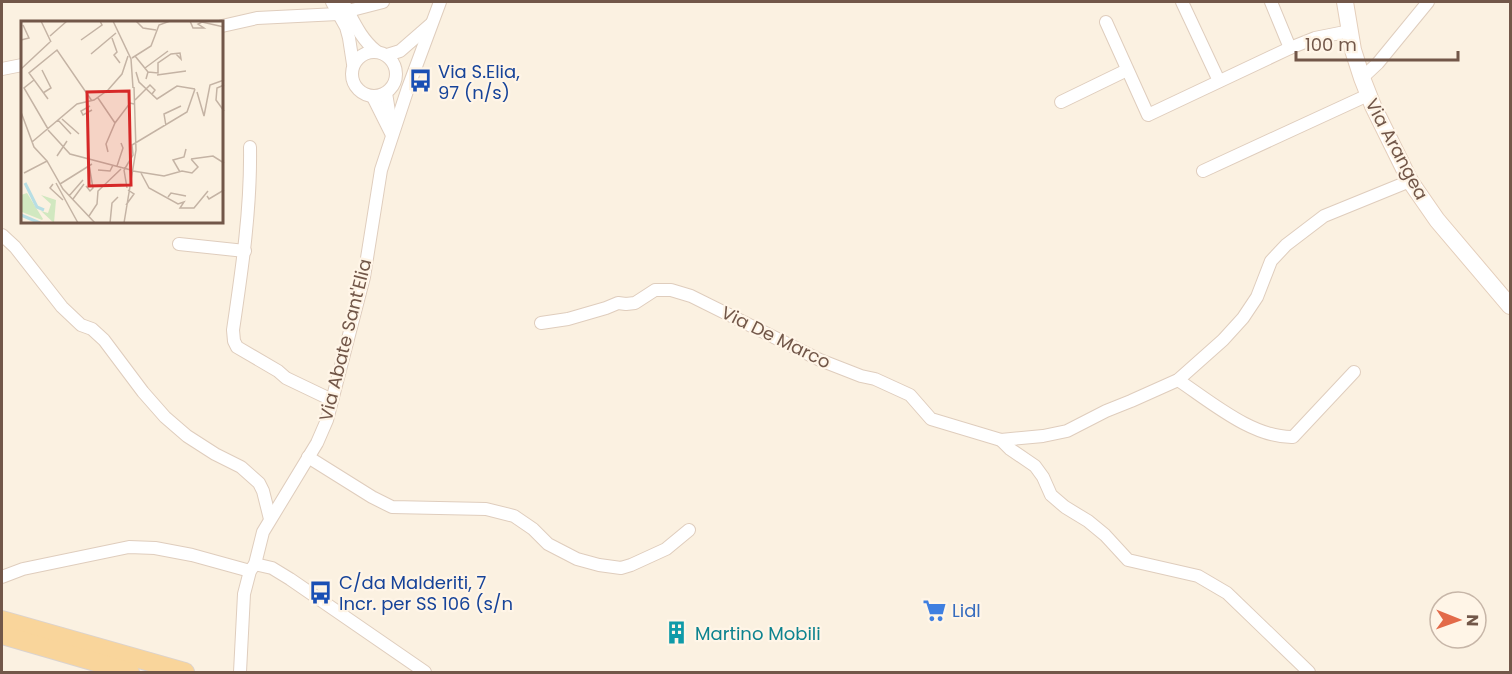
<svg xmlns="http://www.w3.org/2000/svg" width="1512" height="674" viewBox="0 0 1512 674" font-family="Poppins,sans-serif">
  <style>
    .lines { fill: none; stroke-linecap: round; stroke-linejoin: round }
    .street-casing { stroke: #dfcdbd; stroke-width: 14 }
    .secondary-casing { stroke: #e4cebb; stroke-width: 18 }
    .primary-casing { stroke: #dad3d0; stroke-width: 20 }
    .street { stroke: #fff; stroke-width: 12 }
    .secondary { stroke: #fff; stroke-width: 16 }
    .primary { stroke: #f9d59b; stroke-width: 18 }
    .labels { text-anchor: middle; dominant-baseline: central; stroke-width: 4.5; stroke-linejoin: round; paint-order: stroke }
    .transit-label { font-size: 18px; fill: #164399; stroke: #fff5e7; text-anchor: start }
    .street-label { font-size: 18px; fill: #725749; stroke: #fff5e7 }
    .shop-label { font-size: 18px; fill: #366cbe; stroke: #fff5e7; text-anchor: start }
    .culture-label { font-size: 18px; fill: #0d838f; stroke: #fff5e7; text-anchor: start }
    .inset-river { fill: none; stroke: #b7dee4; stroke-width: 3 }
    .inset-road { fill: none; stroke: #c4b3a4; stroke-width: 1.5 }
    .view { fill: #d62828; fill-opacity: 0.15; stroke: #d62828; stroke-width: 3 }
    .inset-edge { fill: none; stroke: #725749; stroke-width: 3 }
  </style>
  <rect width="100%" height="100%" fill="#fbf1e1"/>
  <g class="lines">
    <defs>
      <g id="street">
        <path d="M332 2 346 27 349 38 353 64"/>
        <path d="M343 2C353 20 360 38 376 51"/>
        <path d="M1182 2 1219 81"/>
        <path d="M1271 2 1290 48"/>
        <path d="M348 11 383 2"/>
        <path d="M1106 22 1148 115 1290 48 1315 38 1350 31"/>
        <path d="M222 26 257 18 338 14"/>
        <circle cx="374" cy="74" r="22"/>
        <path d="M387 55 400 51 431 24"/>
        <path d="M2 69 22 65"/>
        <path d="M1362 78 1378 63 1428 2"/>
        <path d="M386 93 391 124"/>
        <path d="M373 97 392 135"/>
        <path d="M1061 102 1127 70"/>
        <path d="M250 147C251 209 242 269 233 330L234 341 237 347 278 371 286 378 332 400"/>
        <path d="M1203 171 1368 95"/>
        <path d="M2 235 15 247 62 307 81 325 92 329 104 340 143 392 165 417 187 436 215 454 241 467 259 483 263 491 270 519"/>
        <path d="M179 244 245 251"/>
        <path d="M541 323 568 319 606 308 618 303 626 304 635 303 655 290H671L691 296 820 360 861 376 875 379 910 395 931 419 1001 440 1043 436 1067 431 1106 411 1131 401 1178 380 1223 340 1243 318 1257 297 1271 261 1286 245 1324 216 1410 181"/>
        <path d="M1178 380C1211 402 1253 438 1293 437L1354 372"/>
        <path d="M1001 440 1010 449 1035 466 1043 477 1051 495 1065 507 1088 521 1105 535 1128 560 1198 576 1227 593 1309 672"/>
        <path d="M308 457 372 497 392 507 486 509 514 516 533 529 548 544 577 559 599 565 621 568 631 565 666 549 689 530"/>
        <path d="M255 564 272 568 290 579 425 672"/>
        <path d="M2 577 23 569 129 547 155 548 192 555 250 571"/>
        <path d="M240 672 244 594 250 571 255 564 263 532 317 443 327 420 364 277 381 170 408 88 440 2"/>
      </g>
      <path id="secondary" d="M1345 2 1353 50 1362 78 1373 106 1410 181 1437 220 1510 306"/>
      <g id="primary">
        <path d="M2 620 185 672"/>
        <path d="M2 635 130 672"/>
      </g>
    </defs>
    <!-- street casing -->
    <use href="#street" class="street-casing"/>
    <!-- secondary casing -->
    <use href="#secondary" class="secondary-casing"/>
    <!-- primary casing -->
    <use href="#primary" class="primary-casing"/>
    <!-- street -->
    <use href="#street" class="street"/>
    <!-- secondary -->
    <use href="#secondary" class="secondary"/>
    <!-- primary -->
    <use href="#primary" class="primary"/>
  </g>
  <!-- icons -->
  <defs>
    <symbol id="bus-bare" viewBox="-9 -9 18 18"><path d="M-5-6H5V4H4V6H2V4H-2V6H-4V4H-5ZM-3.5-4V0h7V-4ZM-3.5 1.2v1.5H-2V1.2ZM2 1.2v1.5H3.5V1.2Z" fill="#1a4fb4" stroke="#fff5e7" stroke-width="2.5" paint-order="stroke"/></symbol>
    <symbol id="supermarket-bare" viewBox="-9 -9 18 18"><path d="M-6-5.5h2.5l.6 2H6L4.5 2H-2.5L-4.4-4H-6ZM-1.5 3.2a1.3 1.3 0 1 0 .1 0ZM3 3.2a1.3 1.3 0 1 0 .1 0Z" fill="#3f7fe0" stroke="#fff5e7" stroke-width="2.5" paint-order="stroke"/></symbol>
    <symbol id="building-bare" viewBox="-9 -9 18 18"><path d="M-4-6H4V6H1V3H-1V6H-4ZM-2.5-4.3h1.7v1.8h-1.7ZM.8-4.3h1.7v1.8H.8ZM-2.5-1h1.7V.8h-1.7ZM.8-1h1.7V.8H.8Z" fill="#0f9aa8" stroke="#fff5e7" stroke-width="2.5" paint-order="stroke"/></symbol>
  </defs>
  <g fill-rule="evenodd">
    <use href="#bus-bare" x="404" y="64" width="33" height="33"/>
    <use href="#bus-bare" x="304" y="576" width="33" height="33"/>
    <use href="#supermarket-bare" x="918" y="594" width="33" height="33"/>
    <use href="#building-bare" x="660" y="616" width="33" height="33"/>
  </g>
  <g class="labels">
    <!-- transit labels -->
    <g class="transit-label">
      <text x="438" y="71">Via S.Elia,<tspan x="438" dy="21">97 (n/s)</tspan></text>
      <text x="339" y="582">C/da Malderiti, 7<tspan x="339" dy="21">Incr. per SS 106 (s/n</tspan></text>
    </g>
    <!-- street labels -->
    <g class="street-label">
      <text transform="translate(1397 149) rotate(62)">Via Arangea</text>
      <text transform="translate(776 337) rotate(26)">Via De Marco</text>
      <text transform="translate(345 340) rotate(-76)">Via Abate Sant'Elia</text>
    </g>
    <!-- shop labels -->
    <g class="shop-label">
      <text x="952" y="610">Lidl</text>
    </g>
    <!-- culture labels -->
    <g class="culture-label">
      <text x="695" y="633">Martino Mobili</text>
    </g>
  </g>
  <!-- overview -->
  <g transform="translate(21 21)">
    <rect width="202" height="202" fill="#fbf1e1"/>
    <path d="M6 172 22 198 21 199 1 191 0 174ZM20 174 35 179 33 202 20 190 27 192 30 183Z" fill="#d1e8c0"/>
    <path class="inset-river" d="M4 162 16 186 23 189M0 194 19 202"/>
    <path class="inset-road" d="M20 0 30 21M92 0 110 38 112 67M115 0 122 7 135 9M169 0 172 7H183L177 3 181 1 203 6M29 15 46 0M91 17 96 31 93 34 99 42M0 19 8 17 2 4M60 19 81 4 79 0M70 33 95 12M114 35 127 51 125 58M111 37 130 25 138 4 149 0M124 47 147 30M0 48 29 21M21 49 30 67 22 72M115 51 118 61 136 78 156 65 174 68M127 51 137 52V42L150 33 159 32 160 38 155 33M136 54 165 50M13 59 3 67 27 108M203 64 196 67 195 79 203 90M176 71 183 95 189 64 203 59M77 77 94 102M27 78 8 52 36 29 71 80M114 79 129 64 134 69 131 73M69 85 60 90 62 94 71 89M0 91 13 126 26 140M41 98 58 113M37 99 50 113M145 105 143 93 160 85M27 109 49 133 110 149M11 121 56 83 73 79 87 69 101 53 107 35M87 131 85 123 94 102 109 82 113 83M36 135 46 120M170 138 192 135 203 142M96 145 102 127 100 122M77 149 89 150 92 144M103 149 112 134 111 124 166 91 174 68M103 149 106 167M112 150 143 155 161 150 171 152 177 146 170 138M159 151 152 139 163 136 165 128M3 152 26 140 42 168 74 202M120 152 128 167 157 183 163 181 159 187H173L187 170M35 162 57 202M32 163 29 167 42 179M39 163 71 143M65 165 69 170 72 167 68 144M48 175 62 159M186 175 188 178 203 169M147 176 150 172 165 175M52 178 63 163M105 184 113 173 107 169M68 195 76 183 77 170 100 148M89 202 91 182 97 176M103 202 115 129 113 66"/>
    <path class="view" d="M108 70 110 164 68 165 66 71Z"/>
    <rect width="202" height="202" class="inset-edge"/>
  </g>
  <!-- border -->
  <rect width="1512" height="674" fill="none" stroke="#725749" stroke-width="6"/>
  <!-- north arrow -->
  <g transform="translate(1458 620) rotate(91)"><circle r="28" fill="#fff5e7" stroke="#c7b6a8" stroke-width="1.5"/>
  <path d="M0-4.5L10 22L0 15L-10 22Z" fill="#e36a49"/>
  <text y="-9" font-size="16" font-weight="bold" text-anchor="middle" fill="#725749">N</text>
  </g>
  <!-- scale -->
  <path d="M1296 51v9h162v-9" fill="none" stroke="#725749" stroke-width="3"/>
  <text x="1305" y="51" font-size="18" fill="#725749" stroke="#fff5e7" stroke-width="4.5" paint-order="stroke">100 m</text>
</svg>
